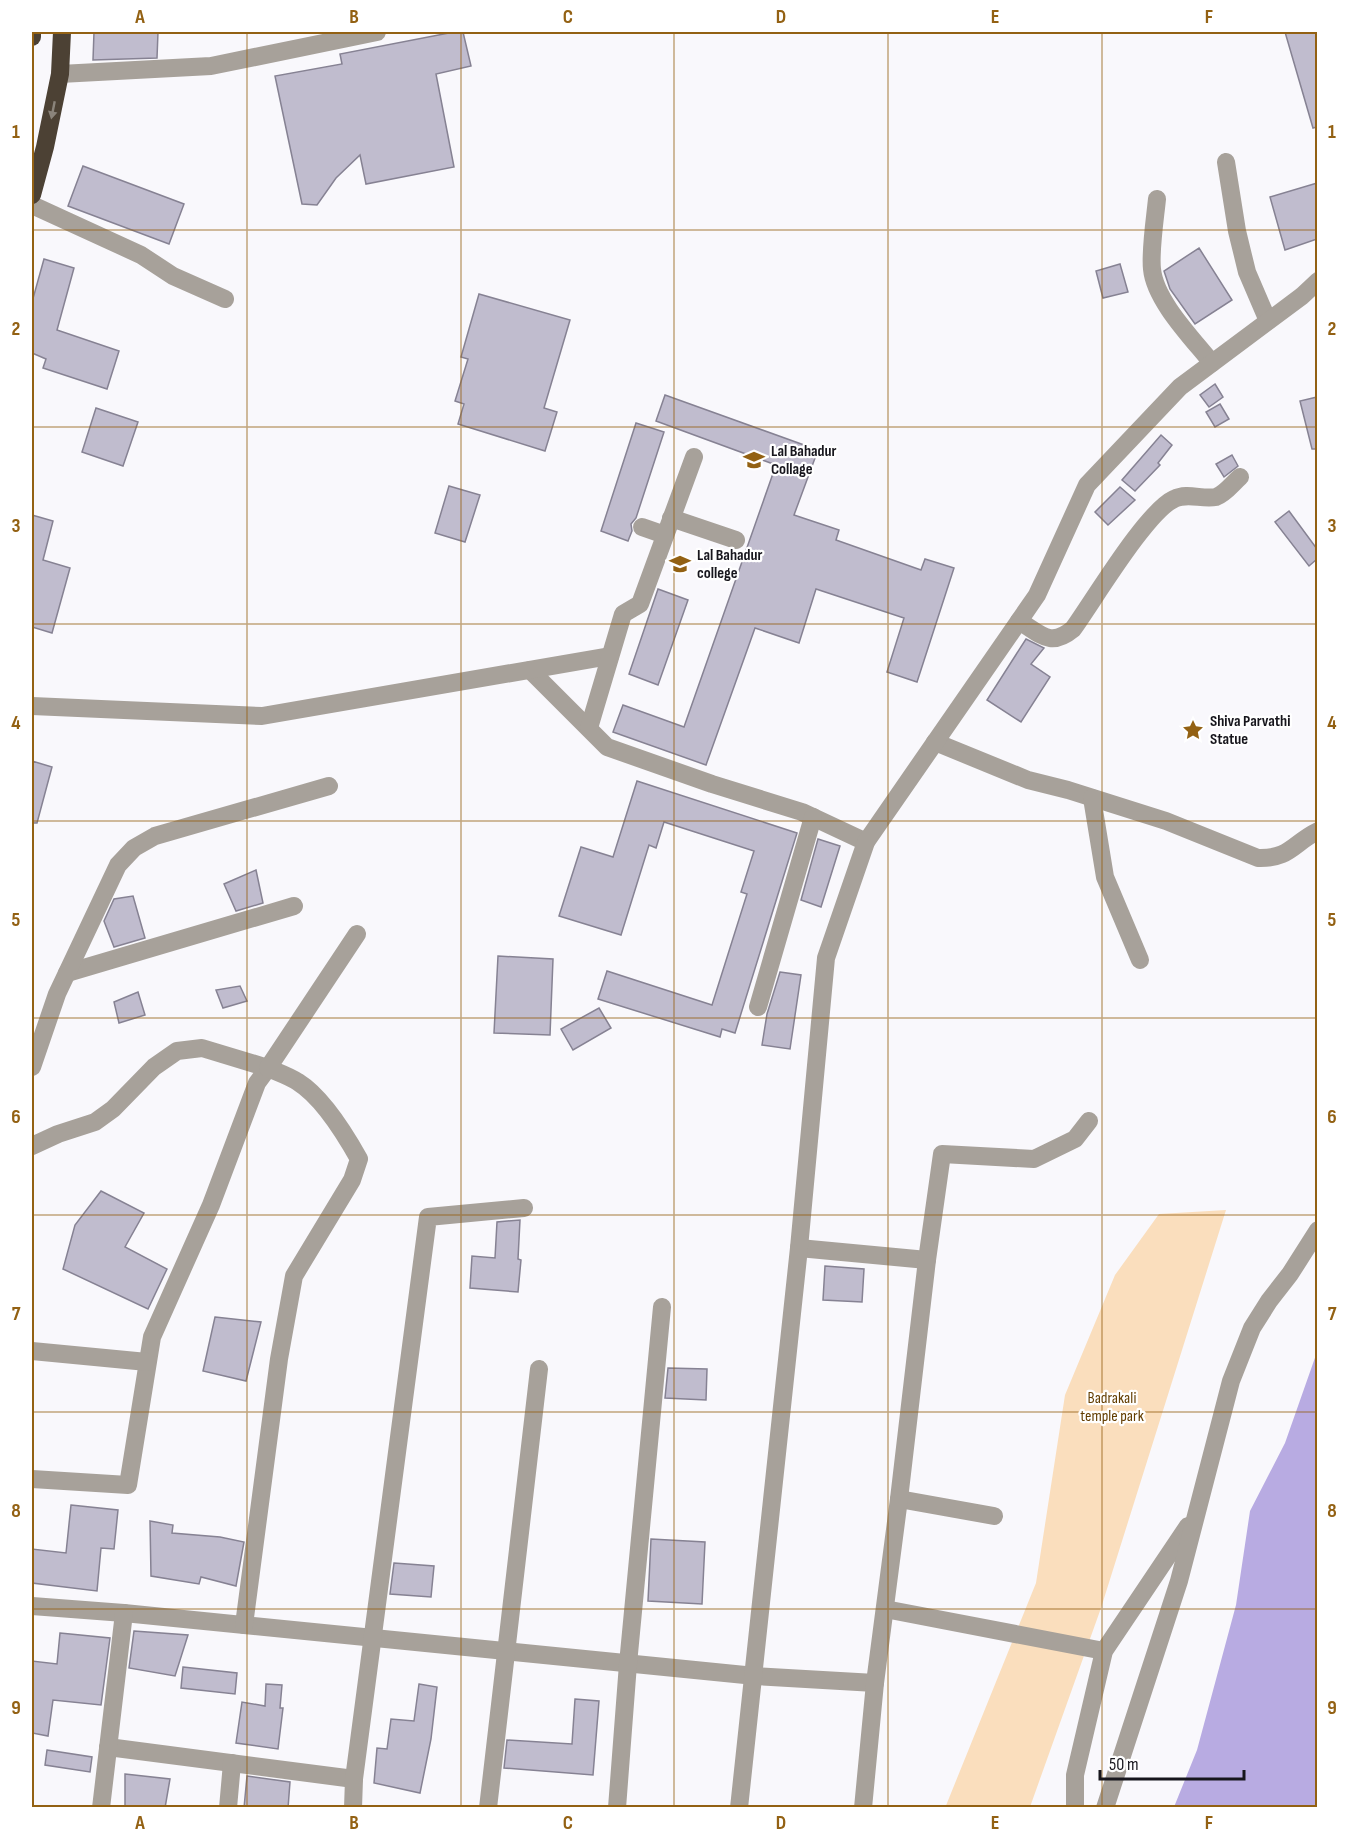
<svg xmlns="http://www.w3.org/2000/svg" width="1349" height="1839" viewBox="0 0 1349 1839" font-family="'Sofia Sans Condensed',sans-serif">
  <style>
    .green { fill: #fadebd }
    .water { fill: #b8abe2 }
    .building { fill: #c0bcce; stroke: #868293; stroke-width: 1.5 }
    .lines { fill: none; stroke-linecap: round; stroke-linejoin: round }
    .minor { stroke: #a7a19a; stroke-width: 18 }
    .highway { stroke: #4c4134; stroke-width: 18 }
    .oneway { fill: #8b847b }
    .grid { fill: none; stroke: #936113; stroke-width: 1.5; stroke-opacity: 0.55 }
    .labels { text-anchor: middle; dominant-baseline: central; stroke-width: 4.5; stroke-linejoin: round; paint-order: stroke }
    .poi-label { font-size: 16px; font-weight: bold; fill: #17161d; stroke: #fff; text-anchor: start }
    .park-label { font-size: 16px; fill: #633d00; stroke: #fff }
    .neatline { fill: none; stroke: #936113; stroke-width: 2 }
    .grid-label { font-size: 20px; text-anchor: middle; font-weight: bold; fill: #936113 }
  </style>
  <rect width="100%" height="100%" fill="#f9f8fc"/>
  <!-- green -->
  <path class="green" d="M1226 1210 1101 1608 1030 1807 945 1808 1036 1583 1065 1395 1115 1275 1159 1214Z"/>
  <!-- water -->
  <path class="water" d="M1317 1352V1807H1174L1197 1750 1236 1605 1250 1511 1285 1443Z"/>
  <!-- building -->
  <g class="building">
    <path d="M94 32H158L157 58 93 60Z"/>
    <path d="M454 32H463L471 66 436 74 454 167 366 184 360 155 336 178 317 205 302 204 275 76 342 64 340 54Z"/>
    <path d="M1285 32H1317V127L1313 128Z"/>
    <path d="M83 166 184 204 169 244 68 206Z"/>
    <path d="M1317 183V239L1285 250 1270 197Z"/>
    <path d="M1199 248 1232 300 1195 324 1170 289 1164 271Z"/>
    <path d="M44 259 74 268 57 330 119 351 107 389 43 368 46 359 32 353V302Z"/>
    <path d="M1120 264 1128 292 1103 298 1096 271Z"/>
    <path d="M479 294 570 320 544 408 557 412 545 451 458 424 464 404 455 401 468 359 461 357Z"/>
    <path d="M1215 384 1223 397 1209 407 1200 395Z"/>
    <path d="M665 395 818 450 794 515 839 530 836 540 921 570 925 559 954 568 917 682 887 672 904 618 816 589 799 643 755 628 706 765 613 732 623 705 684 727 776 465 656 421Z"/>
    <path d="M1317 397V449H1312L1300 401Z"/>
    <path d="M1220 404 1229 419 1215 427 1206 412Z"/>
    <path d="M96 408 138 422 123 466 82 452Z"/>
    <path d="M636 423 664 432 636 518 631 524 632 531 628 541 601 531Z"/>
    <path d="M1161 435 1172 445 1158 463 1160 465 1135 491 1122 480Z"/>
    <path d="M1232 455 1238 466 1224 477 1216 464Z"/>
    <path d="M449 486 480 495 465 542 435 533Z"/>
    <path d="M1120 487 1135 500 1108 525 1095 512Z"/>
    <path d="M1289 511 1317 549V559L1309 566 1275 522Z"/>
    <path d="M32 515 53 521 43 560 70 568 52 633 32 627Z"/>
    <path d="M658 589 688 600 658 685 629 674Z"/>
    <path d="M1026 639 1044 648 1031 664 1050 677 1021 722 987 700Z"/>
    <path d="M32 761 52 767 37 823H32Z"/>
    <path d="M637 781 797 833 735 1033 722 1029 720 1037 598 999 607 971 712 1005 747 894 741 892 754 851 664 822 656 848 649 845 621 935 559 916 581 847 613 857Z"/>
    <path d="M818 839 840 846 821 907 801 900Z"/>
    <path d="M256 870 263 903 236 911 224 884Z"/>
    <path d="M133 896 145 938 114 947 104 921 114 899Z"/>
    <path d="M498 956 553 959 550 1035 494 1033Z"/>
    <path d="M780 972 801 975 790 1049 762 1045 767 1014Z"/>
    <path d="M240 986 247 1001 223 1008 216 990Z"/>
    <path d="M138 992 145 1015 119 1023 114 1002Z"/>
    <path d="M599 1008 611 1028 573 1050 561 1029Z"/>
    <path d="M101 1191 144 1213 125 1247 167 1269 148 1309 63 1269 75 1225Z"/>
    <path d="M520 1220 518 1259 521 1260 518 1292 470 1288 472 1256 495 1258 497 1222Z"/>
    <path d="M825 1266 864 1269 862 1302 823 1300Z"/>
    <path d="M215 1317 261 1322 246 1381 203 1371Z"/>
    <path d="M668 1368 707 1369 706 1400 665 1398Z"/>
    <path d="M71 1505 118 1510 114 1549 101 1548 97 1591 32 1583V1549L66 1553Z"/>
    <path d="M150 1521 173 1525 172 1533 220 1537 244 1542 236 1586 201 1577 199 1584 151 1576Z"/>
    <path d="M651 1539 705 1542 702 1604 648 1601Z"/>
    <path d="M394 1563 434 1566 431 1597 390 1594Z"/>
    <path d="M134 1631 188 1635 175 1676 129 1668Z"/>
    <path d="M60 1633 110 1638 101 1705 53 1700 48 1736 32 1733V1661L57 1664Z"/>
    <path d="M183 1667 237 1673 235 1694 181 1688Z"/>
    <path d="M266 1684 282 1685 280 1708H283L278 1749 236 1743 242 1702 265 1706Z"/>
    <path d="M419 1684 437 1687 431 1739 420 1793 374 1783 377 1748 387 1749 391 1719 414 1721Z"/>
    <path d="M575 1699 599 1701 593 1775 504 1768 507 1740 572 1744Z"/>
    <path d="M47 1750 92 1757 90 1772 45 1765Z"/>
    <path d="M125 1774 170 1779 165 1808H125Z"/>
    <path d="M247 1776 290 1782 288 1808H244Z"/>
  </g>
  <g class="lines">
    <!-- minor -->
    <g class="minor">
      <path d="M60 74 211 66 377 32"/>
      <path d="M1226 162 1237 231 1247 272 1268 321"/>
      <path d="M1157 199C1155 219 1150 251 1152 269 1155 301 1193 339 1212 363"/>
      <path d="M32 205 141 255 173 276 225 299"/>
      <path d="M671 518 736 540"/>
      <path d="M642 527 665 535"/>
      <path d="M1019 621C1041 634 1050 648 1073 629 1094 600 1146 512 1174 499 1188 492 1202 500 1216 497 1225 494 1233 483 1240 477"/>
      <path d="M530 670 607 747 712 784 802 812 866 842"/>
      <path d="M32 706 262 716 610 656"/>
      <path d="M589 728 623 614 640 604 694 457"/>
      <path d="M935 742 1028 780 1068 790 1166 821 1258 858C1290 859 1293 843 1318 831"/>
      <path d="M1092 798 1105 877 1140 960"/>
      <path d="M67 973 294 906"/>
      <path d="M758 1007 813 817"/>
      <path d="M32 1067 57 994 118 865 134 848 155 836 329 786"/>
      <path d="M32 1146 58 1134 95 1122 113 1109 154 1067 177 1051 202 1048 268 1068 257 1083 211 1205 152 1337 128 1485 32 1479"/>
      <path d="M799 1248 927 1260"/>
      <path d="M32 1351 147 1362"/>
      <path d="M899 1499 994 1516"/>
      <path d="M32 1606 124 1613 755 1676 875 1683"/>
      <path d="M885 1609 1104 1651"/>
      <path d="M244 1625 279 1359 294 1276 352 1180 359 1159C345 1134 322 1097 298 1082 289 1076 277 1072 268 1068L357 934"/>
      <path d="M108 1747 354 1779"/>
      <path d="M101 1808 124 1613"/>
      <path d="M228 1808 232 1763"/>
      <path d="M353 1808 354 1779 428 1217 524 1208"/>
      <path d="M488 1808 539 1369"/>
      <path d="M617 1808 628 1664 662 1307"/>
      <path d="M739 1808 799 1248 826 958 866 842 1037 595 1087 485 1180 387 1302 296 1318 281"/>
      <path d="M863 1808 875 1683 899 1499 927 1260 942 1154 1034 1159 1075 1139 1089 1121"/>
      <path d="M1075 1808V1775L1104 1651 1188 1526"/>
      <path d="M1105 1808 1179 1581 1231 1381 1252 1328 1269 1301 1290 1274 1318 1230"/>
    </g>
    <!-- highway -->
    <g class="highway">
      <path d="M32 37V32"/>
      <path d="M32 195 45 147 60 74 62 32"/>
    </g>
  </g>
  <!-- one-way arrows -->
  <defs><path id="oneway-solid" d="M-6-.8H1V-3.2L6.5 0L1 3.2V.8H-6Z" transform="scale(1.5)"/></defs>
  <use class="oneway" href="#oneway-solid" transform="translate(53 110) rotate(101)"/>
  <!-- grid -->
  <path class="grid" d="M247 32V1808M461 32V1808M674 32V1808M888 32V1808M1102 32V1808M32 230H1318M32 427H1318M32 624H1318M32 821H1318M32 1018H1318M32 1215H1318M32 1412H1318M32 1609H1318"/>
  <!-- icons -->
  <defs>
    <symbol id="university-bare" viewBox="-9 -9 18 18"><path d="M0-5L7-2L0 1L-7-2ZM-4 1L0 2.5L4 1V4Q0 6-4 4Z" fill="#936113" stroke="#fff" stroke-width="2.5" paint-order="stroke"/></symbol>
    <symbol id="sight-bare" viewBox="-9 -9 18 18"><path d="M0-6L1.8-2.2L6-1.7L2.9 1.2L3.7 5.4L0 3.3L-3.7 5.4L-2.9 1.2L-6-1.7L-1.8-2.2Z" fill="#936113" stroke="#fff" stroke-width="2.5" paint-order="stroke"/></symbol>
  </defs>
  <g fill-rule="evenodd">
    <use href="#university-bare" x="739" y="445" width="30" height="30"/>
    <use href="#university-bare" x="665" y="549" width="30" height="30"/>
    <use href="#sight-bare" x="1178" y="715" width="30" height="30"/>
  </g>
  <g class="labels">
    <!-- poi labels -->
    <g class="poi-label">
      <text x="771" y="451">Lal Bahadur<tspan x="771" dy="18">Collage</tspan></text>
      <text x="697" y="555">Lal Bahadur<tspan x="697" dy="18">college</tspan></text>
      <text x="1210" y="721">Shiva Parvathi<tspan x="1210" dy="18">Statue</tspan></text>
    </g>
    <!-- park labels -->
    <g class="park-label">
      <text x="1112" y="1398">Badrakali<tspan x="1112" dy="18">temple park</tspan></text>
    </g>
  </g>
  <!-- border -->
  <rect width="1349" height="1839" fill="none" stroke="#ffffff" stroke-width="66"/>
  <!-- scale -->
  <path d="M1100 1770v9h144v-9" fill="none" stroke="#17161d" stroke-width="3"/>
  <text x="1109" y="1770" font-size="18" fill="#17161d" stroke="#ffffff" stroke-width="4.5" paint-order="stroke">50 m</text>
  <rect x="33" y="33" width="1283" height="1773" class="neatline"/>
  <g class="grid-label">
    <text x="140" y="23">A</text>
    <text x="354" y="23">B</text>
    <text x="568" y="23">C</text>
    <text x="781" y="23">D</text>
    <text x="995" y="23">E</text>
    <text x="1209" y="23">F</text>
    <text x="16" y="138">1</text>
    <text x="1332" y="138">1</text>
    <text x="16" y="335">2</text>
    <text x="1332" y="335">2</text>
    <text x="16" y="532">3</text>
    <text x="1332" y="532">3</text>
    <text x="16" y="729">4</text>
    <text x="1332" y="729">4</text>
    <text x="16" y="926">5</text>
    <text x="1332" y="926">5</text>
    <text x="16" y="1123">6</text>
    <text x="1332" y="1123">6</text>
    <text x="16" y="1320">7</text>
    <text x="1332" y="1320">7</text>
    <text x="16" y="1517">8</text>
    <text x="1332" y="1517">8</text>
    <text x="16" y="1714">9</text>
    <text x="1332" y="1714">9</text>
    <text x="140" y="1829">A</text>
    <text x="354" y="1829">B</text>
    <text x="568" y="1829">C</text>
    <text x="781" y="1829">D</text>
    <text x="995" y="1829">E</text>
    <text x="1209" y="1829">F</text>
  </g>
</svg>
